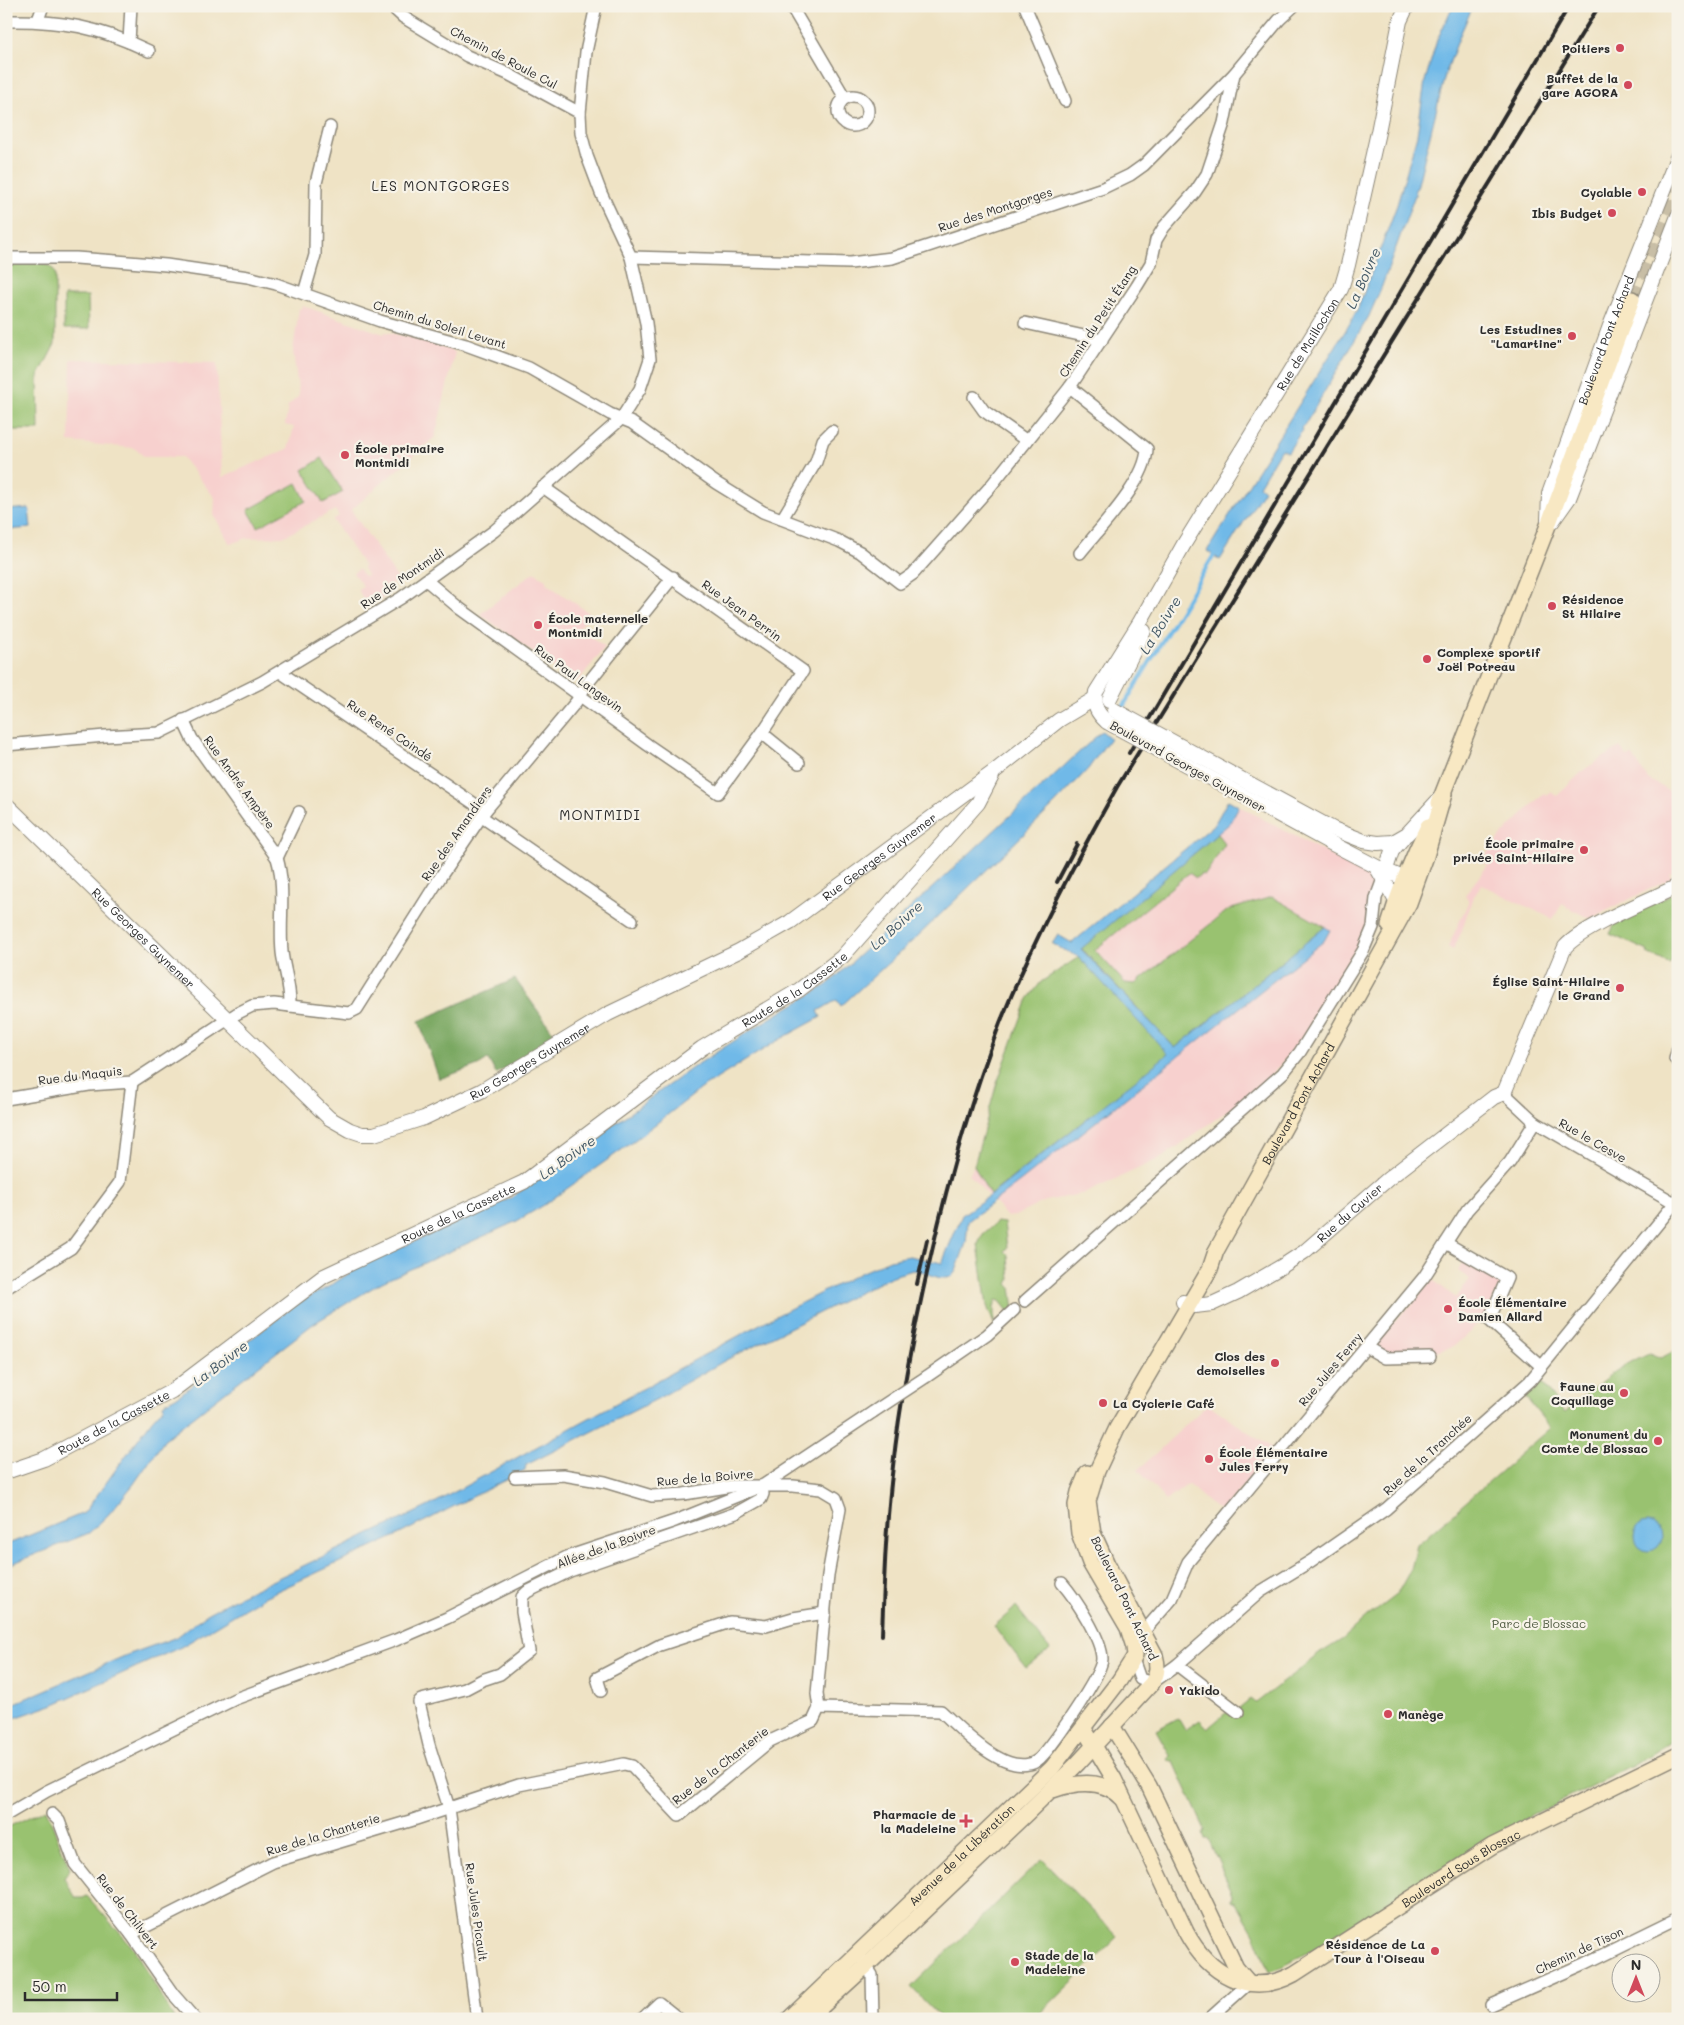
<svg xmlns="http://www.w3.org/2000/svg" width="1684" height="2025" viewBox="0 0 1684 2025" font-family="Mali,sans-serif">
  <style>
    .built { fill: #f7d0ce }
    .green { fill: #99c26f; stroke: #62764d }
    .forest { fill: #7aa862; stroke: #526a46 }
    .water { fill: #70b9e8; stroke: #4e728a }
    .lines { fill: none; stroke-linecap: round; stroke-linejoin: round }
    .stream { stroke: #70b9e8; stroke-width: 4 }
    .secondary-tunnel { stroke: #c8bea6; stroke-width: 15; stroke-dasharray: 15 8; stroke-linecap: butt }
    .minor-casing { stroke: #8d8778; stroke-width: 14 }
    .tertiary-casing { stroke: #8d8778; stroke-width: 16 }
    .secondary-casing { stroke: #8d8778; stroke-width: 18 }
    .minor { stroke: #fff; stroke-width: 11 }
    .tertiary { stroke: #fff; stroke-width: 14 }
    .secondary { stroke: #f8e8c3; stroke-width: 15 }
    .rail { stroke: #2b2b2b; stroke-width: 4 }
    .minor-bridge-casing { stroke: #8d8778; stroke-width: 14; stroke-linecap: butt }
    .tertiary-bridge-casing { stroke: #8d8778; stroke-width: 16; stroke-linecap: butt }
    .minor-bridge { stroke: #fff; stroke-width: 11 }
    .tertiary-bridge { stroke: #fff; stroke-width: 14 }
    .poi-dot { fill: #d1495b; stroke: #f7f3e8; stroke-width: 2 }
    .labels { text-anchor: middle; dominant-baseline: central; stroke-width: 4.5; stroke-linejoin: round; paint-order: stroke }
    .poi-label { font-size: 12px; font-weight: bold; fill: #2b2b2b; stroke: #f7f3e8; text-anchor: end }
    .street-label { font-size: 12px; fill: #2b2b2b; stroke: #f7f3e8 }
    .park-label { font-size: 12px; fill: #4c583f; stroke: #f7f3e8 }
    .neighbourhood-label { font-size: 14px; letter-spacing: 1px; fill: #2b2b2b; stroke: #f7f3e8 }
    .water-label { font-size: 14px; font-style: italic; fill: #405664; stroke: #f7f3e8 }
  </style>
  <rect width="100%" height="100%" fill="#f7f3e8"/>
  <filter id="ink" filterUnits="userSpaceOnUse"><feTurbulence type="fractalNoise" baseFrequency=".02" numOctaves="2"/><feDisplacementMap in="SourceGraphic" scale="10" xChannelSelector="R" yChannelSelector="G"/><feConvolveMatrix kernelMatrix="1 2 1 2 8 2 1 2 1" color-interpolation-filters="sRGB"/></filter>
  <filter id="wash" filterUnits="userSpaceOnUse"><feTurbulence type="fractalNoise" baseFrequency=".0096" numOctaves="4" result="noise"/><feDisplacementMap in="SourceGraphic" scale="20" xChannelSelector="R" yChannelSelector="G"/><feGaussianBlur stdDeviation="1.12" result="paint"/><feColorMatrix in="noise" values="0 0 0 0 0 0 0 0 0 0 0 0 0 0 0 0 0 1.4 0 .05"/><feComposite in="paint" operator="in"/></filter>
  <g filter="url(#wash)">
    <rect width="100%" height="100%" fill="#efe3c5"/>
    <!-- built -->
    <g class="built">
      <path d="M303 306 384 334 385 332 420 339 419 341 434 343 455 352 435 437 351 510 402 585 399 587 394 583 386 587 388 594 371 606 367 597 363 599 358 589 363 586 353 573 359 569 364 576 367 575 363 568 364 566 333 520 339 516 335 510 283 537 247 538 230 544 214 515 215 498 182 457H145L134 448 69 442 71 359 217 363 222 477 288 449 294 427 285 425 288 406 299 396 293 351 299 308 301 309Z"/>
      <path d="M534 572 547 580 546 582 557 591 591 614 579 628 605 647 579 680 572 681 480 614Z"/>
      <path d="M1620 747 1627 757 1632 755 1648 779 1678 796V871L1670 874 1672 878 1590 919 1562 904 1553 919 1482 885 1472 899 1461 933 1453 950 1448 947 1468 903V899L1465 895 1488 865 1481 861 1502 835 1544 793 1547 795 1551 791 1557 796 1585 769Z"/>
      <path d="M1239 806 1375 879 1369 919 1358 949 1327 1001 1292 1052 1260 1087 1163 1157 1086 1193 1045 1201 1015 1216 1007 1217 969 1174 974 1166 996 1086 1028 999 1041 982 1079 957 1225 827Z"/>
      <path d="M1465 1259 1498 1279 1500 1285 1482 1321 1453 1347 1435 1352 1386 1354 1375 1346 1389 1326 1412 1304 1432 1279 1456 1298 1470 1279 1458 1271Z"/>
      <path d="M1208 1404 1274 1450 1222 1512 1209 1503 1188 1484 1166 1501 1138 1470Z"/>
    </g>
    <!-- green -->
    <g class="green">
      <path d="M6 263C20 263 51 257 55 274V344L38 377 39 430H6Z"/>
      <path d="M64 296H88L89 329H64Z"/>
      <path d="M322 458 343 492 323 503 303 470Z"/>
      <path d="M297 483 306 501 258 527 248 510Z"/>
      <path d="M1217 834 1225 844 1205 875 1201 874 1196 878 1189 873 1095 950 1125 983 1135 984 1228 910 1272 897 1325 927 1175 1048 1081 948Z"/>
      <path d="M1671 894 1678 898V946L1670 964 1647 953 1648 951 1610 934 1615 924Z"/>
      <path d="M1079 957 1169 1054 990 1195 974 1166 996 1086 1028 999 1041 982Z"/>
      <path d="M997 1222 1004 1223 1007 1248 1004 1251 1008 1255 1010 1280 1008 1284 1011 1287 1014 1310 1008 1311 1000 1301 996 1300 994 1307V1324L987 1306 978 1244 983 1234Z"/>
      <path d="M1678 1349V1737L1635 1764 1551 1806 1487 1841 1350 1930 1279 1968 1269 1971 1254 1933 1236 1902 1232 1900 1233 1895 1208 1838H1205L1203 1834 1205 1830 1174 1762H1171L1168 1760 1170 1755 1156 1730 1178 1718 1185 1730 1200 1720 1208 1728 1227 1712 1232 1715 1251 1699 1256 1703 1319 1654 1343 1639 1367 1617 1397 1594 1411 1569 1417 1545 1550 1428 1524 1395 1539 1380 1565 1413C1590 1389 1617 1367 1649 1353L1661 1358Z"/>
      <path d="M1016 1607 1050 1649 1026 1668 994 1626Z"/>
      <path d="M46 1809 70 1869 64 1878 76 1898H83L87 1896 134 1949 174 2019H6V1828Z"/>
      <path d="M1042 1859 1118 1937 1034 2019H942L911 1987Z"/>
    </g>
    <!-- forest -->
    <path class="forest" d="M515 979 556 1036 496 1074 488 1059 478 1065 439 1079 419 1021Z"/>
    <!-- water -->
    <g class="water">
      <path d="M1453 6H1473L1460 35 1445 75 1417 188 1415 189V195L1382 286 1369 316 1306 423 1301 428 1302 430 1288 452 1281 449 1259 486 1264 490 1220 560 1207 551 1349 325 1358 308 1397 205 1417 135 1425 81 1437 40Z"/>
      <path d="M29 508 31 528 6 530V510Z"/>
      <path d="M1102 731 1110 738 1088 769 1054 805 919 935 841 1006 837 1000 818 1011 821 1017 777 1041 705 1086 627 1146 544 1205 517 1221 382 1282 313 1324 166 1438 133 1485 108 1515 89 1533 6 1566V1545L84 1513 152 1420 164 1407 163 1404 181 1394 296 1304 330 1286 360 1266 511 1198 695 1066 762 1023 827 985Z"/>
      <path d="M1228 800 1239 806 1229 824 1081 949 1175 1048 1325 927 1330 930 1324 941 1021 1181 968 1221 966 1243 956 1271 952 1276 940 1278 920 1271 913 1270 892 1276 726 1360 657 1399 526 1465 525 1470 390 1539 264 1597 181 1647 52 1705 6 1721V1707L127 1655 177 1637 208 1613 240 1596 429 1506 762 1323 862 1272 890 1260 909 1256 942 1263 962 1215 996 1191 1168 1054 1079 957 1052 944 1058 935 1072 943 1214 825Z"/>
      <circle cx="1648" cy="1537" r="14"/>
    </g>
    <g class="lines">
      <!-- stream -->
      <path class="stream" d="M1121 710 1215 553"/>
    </g>
  </g>
  <g filter="url(#ink)">
    <g class="lines">
      <!-- secondary-tunnel -->
      <path class="secondary-tunnel" d="M1632 299 1678 181"/>
      <defs>
        <g id="minor">
          <path d="M391 6 403 17 467 56 508 74 580 113"/>
          <path d="M791 6 845 98"/>
          <path d="M1025 6 1065 101"/>
          <path d="M38 20 43 6"/>
          <path d="M6 21C61 20 99 27 149 51"/>
          <path d="M129 42 131 6"/>
          <circle cx="853" cy="111" r="15"/>
          <path d="M631 257 850 263 892 258 1103 188 1130 175 1144 165 1234 74 1279 20 1294 6"/>
          <path d="M6 258H76L116 261 166 265 248 277 276 284 380 321 466 345 529 368 610 414 632 423 716 483 763 512 839 541 860 552 900 583 913 574 990 487 1070 387 1137 286 1151 263 1156 240 1164 227 1195 192 1207 174 1224 123 1234 74"/>
          <path d="M304 293 315 255 316 183 330 127"/>
          <path d="M1025 323 1102 340"/>
          <path d="M1070 387 1147 449C1146 481 1101 527 1080 553"/>
          <path d="M974 397 984 411 1027 441"/>
          <path d="M782 519 816 462 823 440 832 431"/>
          <path d="M426 580 459 608 648 745 718 793 762 733 803 671 543 487"/>
          <path d="M280 672 485 811"/>
          <path d="M183 720 192 739 277 858C286 888 279 920 282 952 284 970 291 987 290 1006"/>
          <path d="M762 733 799 763"/>
          <path d="M6 745 105 736 159 733 262 682 401 598 494 531 621 419 640 389 650 359 646 323 631 257 601 193 587 156 581 133 580 113 586 52 596 6"/>
          <path d="M482 817 632 920"/>
          <path d="M277 858 299 812"/>
          <path d="M1678 1048 1675 1059 1678 1060"/>
          <path d="M1504 1093 1535 1122 1673 1202"/>
          <path d="M6 1099 89 1085 132 1082 236 1014 252 1006 274 1004 349 1013 357 1009 441 876 485 811 576 702 587 684 673 577"/>
          <path d="M1446 1243 1507 1278 1489 1320 1541 1366"/>
          <path d="M6 1288 71 1248 120 1182 132 1082"/>
          <path d="M1025 1301 1283 1073 1300 1052 1363 951 1373 927 1376 898 1383 879"/>
          <path d="M1366 1347 1385 1358 1430 1357"/>
          <path d="M926 1377 987 1335 1014 1310"/>
          <path d="M515 1477 563 1475 605 1482 652 1496 684 1494 733 1486H793L821 1489 836 1498 840 1509 828 1575 817 1694 819 1708"/>
          <path d="M1144 1631 1172 1599 1188 1562 1424 1277 1467 1210 1510 1162 1535 1122"/>
          <path d="M1133 1659 1140 1679 1152 1683 1177 1665 1260 1592 1311 1561 1386 1509 1530 1381 1678 1199"/>
          <path d="M1177 1665 1238 1712"/>
          <path d="M601 1691 597 1678 660 1645 730 1622 766 1626 793 1618 825 1613"/>
          <path d="M52 1814 59 1821 75 1864 131 1934 173 1994 195 2019"/>
          <path d="M6 1815 47 1791 235 1699 396 1640 447 1618 567 1557 675 1521 762 1486 873 1412"/>
          <path d="M131 1934 273 1862 410 1821 519 1785 624 1764 632 1766 679 1816 770 1741 813 1721 819 1708 941 1711C960 1729 1000 1771 1029 1764 1033 1764 1040 1759 1042 1756 1054 1743 1102 1675 1102 1659 1102 1639 1075 1598 1062 1583"/>
          <path d="M862 1959 872 1975 873 2019"/>
          <path d="M1491 2005 1586 1963 1678 1918"/>
          <path d="M477 2019 449 1808 429 1745 419 1702 421 1700 465 1689 482 1680 500 1674 529 1651 522 1612V1597L527 1592 570 1571 736 1513 761 1499 763 1494 762 1486"/>
          <path d="M642 2019 659 2003 679 2019"/>
          <path d="M1209 2019 1249 1983"/>
        </g>
        <g id="tertiary">
          <path id="s1" d="M1548 520 1549 494 1610 326 1678 155"/>
          <path d="M1552 522 1569 498 1678 216"/>
          <path d="M1109 700 1144 631"/>
          <path id="s2" d="M1107 722C1097 713 1093 706 1096 692L1140 622 1184 544 1341 289 1348 265 1378 132 1400 21 1407 6"/>
          <path d="M1186 749 1333 829 1364 841 1378 843 1393 842 1407 834 1444 794"/>
          <path d="M1181 762 1327 841 1377 867 1415 883"/>
          <path id="s3" d="M6 804 329 1118 350 1130 362 1134H374L424 1118 481 1091 608 1014 739 951 790 922 995 771 1059 720 1094 699"/>
          <path d="M1378 870 1396 901"/>
          <path d="M1383 878 1392 851 1403 838"/>
          <path id="s4" d="M1183 1302 1195 1306 1212 1304 1238 1292 1284 1265 1304 1252 1388 1179 1494 1097 1504 1093 1565 947C1584 926 1650 900 1678 886"/>
          <path id="s5" d="M6 1472 44 1459 172 1391 324 1276 524 1182 702 1048 799 990 842 957 978 803 992 776"/>
        </g>
        <g id="secondary">
          <path d="M1439 803 1547 528 1632 299"/>
          <path d="M1389 925C1399 891 1412 858 1428 826"/>
          <path d="M1112 1726 1149 1786 1236 1968 1249 1983"/>
          <path id="s6" d="M1084 1729 1114 1779 1186 1932C1208 1973 1248 1999 1294 1974L1492 1846 1678 1755"/>
          <path d="M1053 1790C1076 1782 1103 1778 1122 1798"/>
          <path id="s7" d="M789 2019 1052 1768 1119 1681 1133 1659 1135 1655 1134 1647 1128 1628 1090 1563 1079 1533 1076 1505 1079 1492 1087 1473"/>
          <path id="s8" d="M808 2019 867 1965 1027 1813 1078 1763 1152 1683C1158 1673 1158 1666 1155 1655L1107 1564 1093 1533 1088 1501 1097 1471 1117 1428 1210 1269 1216 1251 1409 903 1426 856 1444 794"/>
        </g>
      </defs>
      <!-- minor casing -->
      <use href="#minor" class="minor-casing"/>
      <!-- tertiary casing -->
      <use href="#tertiary" class="tertiary-casing"/>
      <!-- secondary casing -->
      <use href="#secondary" class="secondary-casing"/>
      <!-- minor -->
      <use href="#minor" class="minor"/>
      <!-- tertiary -->
      <use href="#tertiary" class="tertiary"/>
      <!-- secondary -->
      <use href="#secondary" class="secondary"/>
      <!-- rail -->
      <g class="rail">
        <path d="M1129 753 1569 6"/>
        <path d="M1057 882 1077 844"/>
        <path d="M917 1284 927 1240"/>
        <path d="M882 1635C884 1579 886 1522 893 1466 901 1394 915 1324 931 1255 949 1176 971 1099 1000 1023 1033 941 1074 864 1117 787L1599 6"/>
      </g>
      <defs>
        <path id="minor-bridge" d="M873 1412 926 1377"/>
        <g id="tertiary-bridge">
          <path d="M1114 710 1186 749"/>
          <path d="M1107 722 1181 762"/>
        </g>
      </defs>
      <!-- minor-bridge casing -->
      <use href="#minor-bridge" class="minor-bridge-casing"/>
      <!-- tertiary-bridge casing -->
      <use href="#tertiary-bridge" class="tertiary-bridge-casing"/>
      <!-- minor-bridge -->
      <use href="#minor-bridge" class="minor-bridge"/>
      <!-- tertiary-bridge -->
      <use href="#tertiary-bridge" class="tertiary-bridge"/>
    </g>
  </g>
  <!-- markers -->
  <g class="poi-dot">
    <circle cx="1620" cy="48" r="5"/>
    <circle cx="1628" cy="85" r="5"/>
    <circle cx="1642" cy="192" r="5"/>
    <circle cx="1612" cy="213" r="5"/>
    <circle cx="1572" cy="336" r="5"/>
    <circle cx="345" cy="455" r="5"/>
    <circle cx="1552" cy="606" r="5"/>
    <circle cx="538" cy="625" r="5"/>
    <circle cx="1427" cy="659" r="5"/>
    <circle cx="1584" cy="850" r="5"/>
    <circle cx="1620" cy="988" r="5"/>
    <circle cx="1448" cy="1309" r="5"/>
    <circle cx="1275" cy="1363" r="5"/>
    <circle cx="1624" cy="1393" r="5"/>
    <circle cx="1103" cy="1403" r="5"/>
    <circle cx="1658" cy="1441" r="5"/>
    <circle cx="1209" cy="1459" r="5"/>
    <circle cx="1169" cy="1690" r="5"/>
    <circle cx="1388" cy="1714" r="5"/>
    <path d="M963.5 1813.5h5v5h5v5h-5v5h-5v-5h-5v-5h5z"/>
    <circle cx="1435" cy="1951" r="5"/>
    <circle cx="1015" cy="1962" r="5"/>
  </g>
  <g class="labels">
    <!-- poi labels -->
    <g class="poi-label">
      <text x="1610" y="48">Poitiers</text>
      <text x="1618" y="78">Buffet de la<tspan x="1618" dy="14">gare AGORA</tspan></text>
      <text x="1632" y="192">Cyclable</text>
      <text x="1602" y="213">Ibis Budget</text>
      <text x="1562" y="329">Les Estudines<tspan x="1562" dy="14">"Lamartine"</tspan></text>
      <text x="355" y="448" text-anchor="start">École primaire<tspan x="355" dy="14">Montmidi</tspan></text>
      <text x="1562" y="599" text-anchor="start">Résidence<tspan x="1562" dy="14">St Hilaire</tspan></text>
      <text x="548" y="618" text-anchor="start">École maternelle<tspan x="548" dy="14">Montmidi</tspan></text>
      <text x="1437" y="652" text-anchor="start">Complexe sportif<tspan x="1437" dy="14">Joël Potreau</tspan></text>
      <text x="1574" y="843">École primaire<tspan x="1574" dy="14">privée Saint-Hilaire</tspan></text>
      <text x="1610" y="981">Église Saint-Hilaire<tspan x="1610" dy="14">le Grand</tspan></text>
      <text x="1458" y="1302" text-anchor="start">École Élémentaire<tspan x="1458" dy="14">Damien Allard</tspan></text>
      <text x="1265" y="1356">Clos des<tspan x="1265" dy="14">demoiselles</tspan></text>
      <text x="1614" y="1386">Faune au<tspan x="1614" dy="14">Coquillage</tspan></text>
      <text x="1113" y="1403" text-anchor="start">La Cyclerie Café</text>
      <text x="1648" y="1434">Monument du<tspan x="1648" dy="14">Comte de Blossac</tspan></text>
      <text x="1219" y="1452" text-anchor="start">École Élémentaire<tspan x="1219" dy="14">Jules Ferry</tspan></text>
      <text x="1179" y="1690" text-anchor="start">Yakido</text>
      <text x="1398" y="1714" text-anchor="start">Manège</text>
      <text x="956" y="1814">Pharmacie de<tspan x="956" dy="14">la Madeleine</tspan></text>
      <text x="1425" y="1944">Résidence de La<tspan x="1425" dy="14">Tour à l'Oiseau</tspan></text>
      <text x="1025" y="1955" text-anchor="start">Stade de la<tspan x="1025" dy="14">Madeleine</tspan></text>
    </g>
    <!-- street labels -->
    <g class="street-label">
      <text transform="translate(504 57) rotate(28)">Chemin de Roule Cul</text>
      <text transform="translate(995 209) rotate(-18)">Rue des Montgorges</text>
      <text transform="translate(1097 321) rotate(-57)">Chemin du Petit Étang</text>
      <text transform="translate(440 324) rotate(17)">Chemin du Soleil Levant</text>
      <text stroke="none"><textPath href="#s1" startOffset="190">Boulevard Pont Achard</textPath></text>
      <text stroke="none"><textPath href="#s2" startOffset="441">Rue de Maillochon</textPath></text>
      <text transform="translate(402 578) rotate(-34)">Rue de Montmidi</text>
      <text transform="translate(742 610) rotate(36)">Rue Jean Perrin</text>
      <text transform="translate(579 678) rotate(36)">Rue Paul Langevin</text>
      <text transform="translate(390 730) rotate(34)">Rue René Coindé</text>
      <text transform="translate(1188 766) rotate(29)">Boulevard Georges Guynemer</text>
      <text transform="translate(240 782) rotate(54)">Rue André Ampère</text>
      <text transform="translate(456 833) rotate(-55)">Rue des Amandiers</text>
      <text stroke="none"><textPath href="#s3" startOffset="1078">Rue Georges Guynemer</textPath></text>
      <text stroke="none"><textPath href="#s3" startOffset="192">Rue Georges Guynemer</textPath></text>
      <text stroke="none"><textPath href="#s5" startOffset="929">Route de la Cassette</textPath></text>
      <text stroke="none"><textPath href="#s3" startOffset="672">Rue Georges Guynemer</textPath></text>
      <text transform="translate(80 1075) rotate(-7)">Rue du Maquis</text>
      <text stroke="none"><textPath href="#s8" startOffset="1130">Boulevard Pont Achard</textPath></text>
      <text transform="translate(1593 1140) rotate(30)">Rue le Cesve</text>
      <text stroke="none"><textPath href="#s5" startOffset="524">Route de la Cassette</textPath></text>
      <text stroke="none"><textPath href="#s4" startOffset="196">Rue du Cuvier</textPath></text>
      <text transform="translate(1330 1369) rotate(-50)">Rue Jules Ferry</text>
      <text stroke="none"><textPath href="#s5" startOffset="119">Route de la Cassette</textPath></text>
      <text transform="translate(1427 1454) rotate(-42)">Rue de la Tranchée</text>
      <text transform="translate(705 1477) rotate(-5)">Rue de la Boivre</text>
      <text transform="translate(606 1546) rotate(-20)">Allée de la Boivre</text>
      <text transform="translate(1125 1598) rotate(64)">Boulevard Pont Achard</text>
      <text transform="translate(720 1765) rotate(-38)">Rue de la Chanterie</text>
      <text transform="translate(323 1834) rotate(-17)">Rue de la Chanterie</text>
      <text stroke="none"><textPath href="#s7" startOffset="238">Avenue de la Libération</textPath></text>
      <text stroke="none"><textPath href="#s6" startOffset="556">Boulevard Sous Blossac</textPath></text>
      <text transform="translate(128 1911) rotate(52)">Rue de Chilvert</text>
      <text transform="translate(477 1912) rotate(82)">Rue Jules Picault</text>
      <text transform="translate(1579 1950) rotate(-25)">Chemin de Tison</text>
    </g>
    <!-- park labels -->
    <g class="park-label">
      <text x="1539" y="1623">Parc de Blossac</text>
    </g>
    <!-- neighbourhood labels -->
    <g class="neighbourhood-label">
      <text x="441" y="185">LES MONTGORGES</text>
      <text x="600" y="814">MONTMIDI</text>
    </g>
    <!-- water labels -->
    <g class="water-label">
      <text transform="translate(1363 278) rotate(-66)">La Boivre</text>
      <text transform="translate(1160 625) rotate(-58)">La Boivre</text>
      <text transform="translate(896 925) rotate(-42)">La Boivre</text>
      <text transform="translate(567 1157) rotate(-35)">La Boivre</text>
      <text transform="translate(220 1363) rotate(-37)">La Boivre</text>
    </g>
  </g>
  <!-- margin -->
  <rect width="1684" height="2025" fill="none" stroke="#f7f3e8" stroke-width="25"/>
  <!-- north arrow -->
  <g transform="translate(1636 1978)"><circle r="24" fill="#f7f3e8" stroke="#a5a39c"/>
  <path d="M0-4L9 19L0 12L-9 19Z" fill="#d1495b"/>
  <text y="-8" font-size="14" font-weight="bold" text-anchor="middle" fill="#2b2b2b">N</text>
  </g>
  <!-- scale -->
  <path d="M25 1992v8h92v-8" fill="none" stroke="#2b2b2b" stroke-width="2.5"/>
  <text x="32" y="1992" font-size="15" fill="#2b2b2b" stroke="#f7f3e8" stroke-width="4" paint-order="stroke">50 m</text>
</svg>
